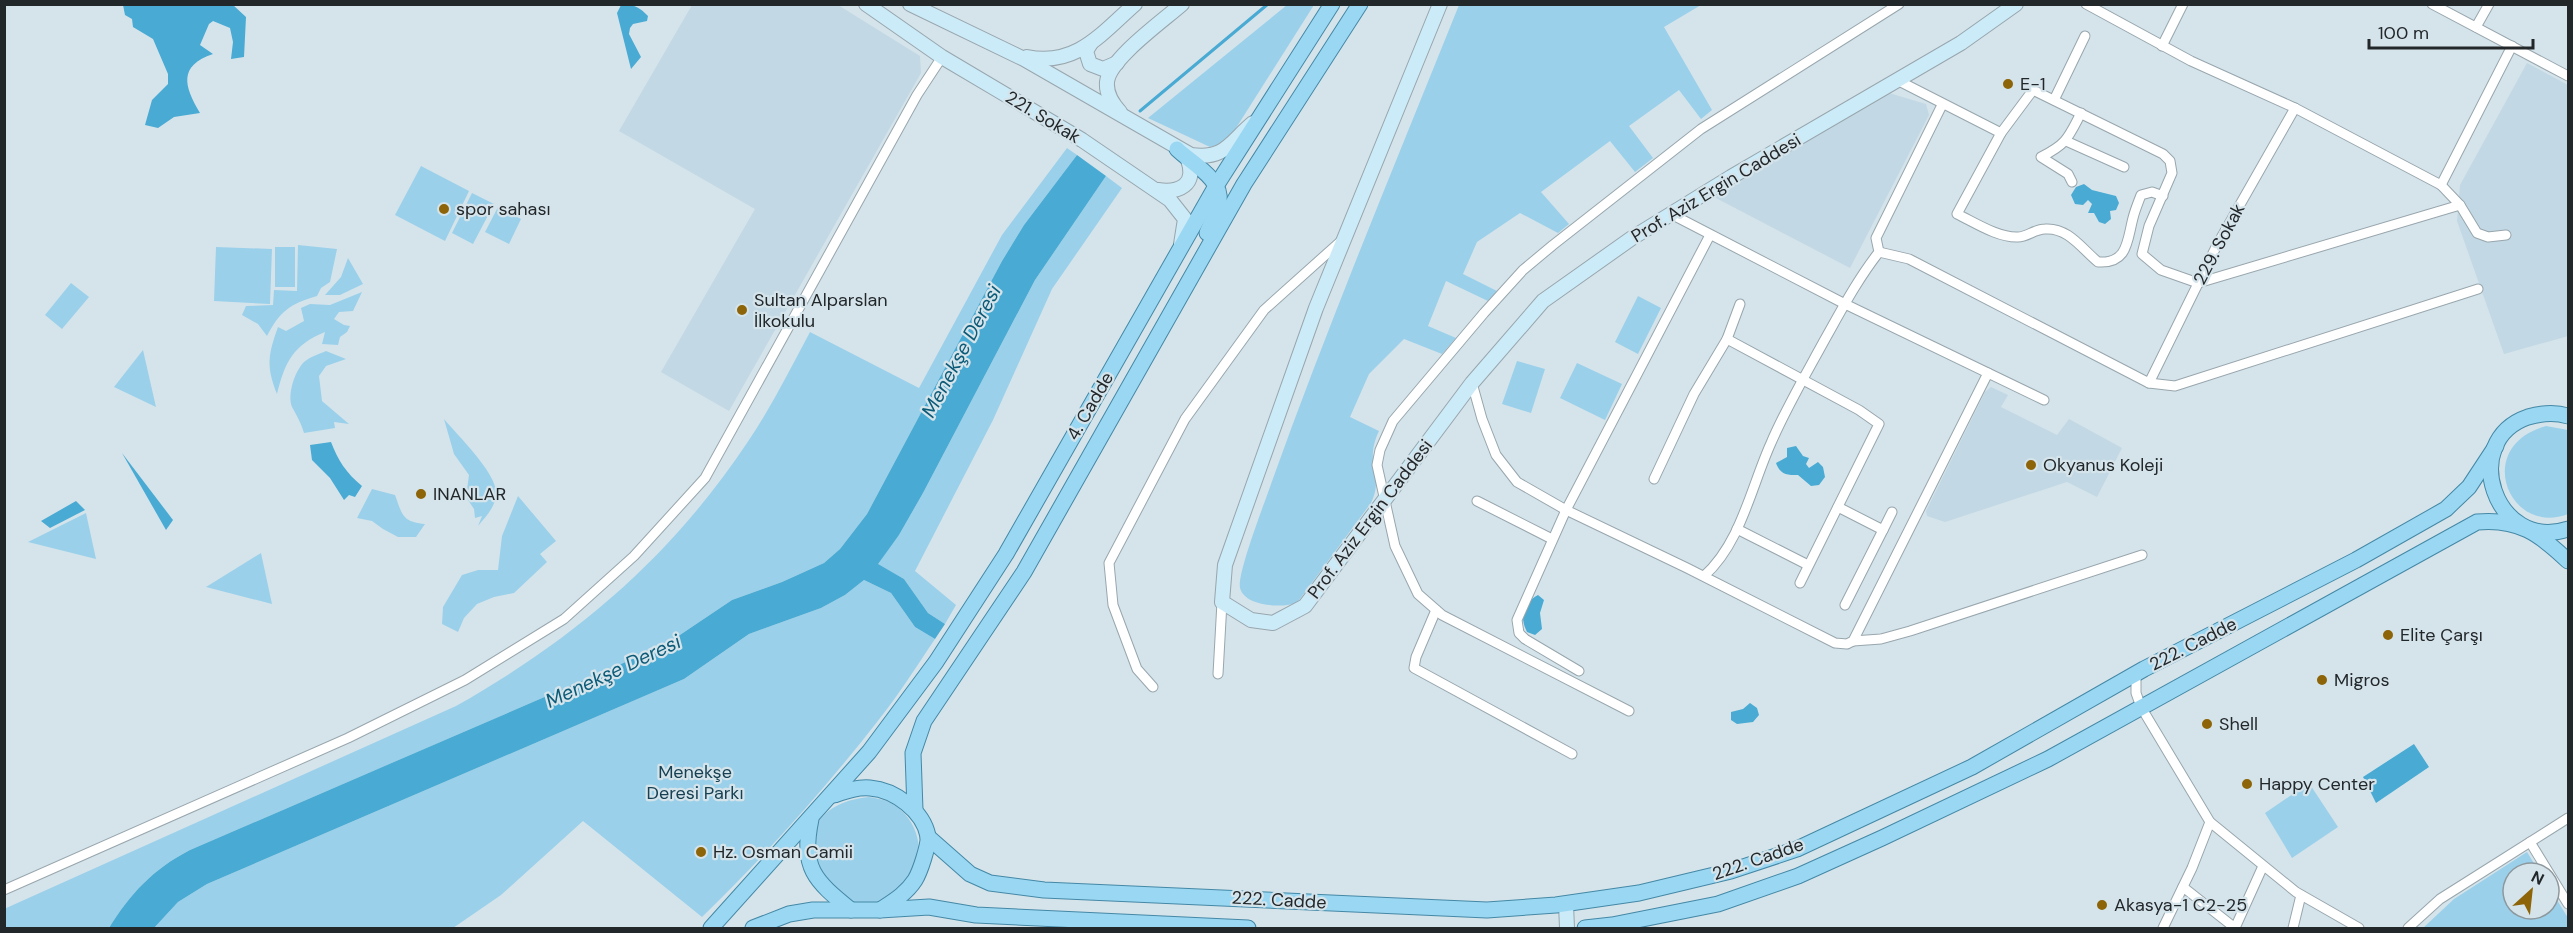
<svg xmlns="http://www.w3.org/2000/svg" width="2573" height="933" viewBox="0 0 2573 933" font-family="'DM Sans',sans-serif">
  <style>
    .built { fill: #c2d8e4 }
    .green { fill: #9bd0ea }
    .water { fill: #49aad3 }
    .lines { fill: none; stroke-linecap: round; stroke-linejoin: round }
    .stream { stroke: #49aad3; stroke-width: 3 }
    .street-casing { stroke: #98a6ad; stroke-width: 11 }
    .secondary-casing { stroke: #98a6ad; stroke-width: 16 }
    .primary-casing { stroke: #4488a6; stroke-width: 17 }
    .street { stroke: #fff; stroke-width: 9 }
    .secondary { stroke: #ccebf8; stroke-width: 14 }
    .primary { stroke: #9ad7f2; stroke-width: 15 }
    .poi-dot { fill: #8d6407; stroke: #d5e4eb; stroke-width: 2 }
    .labels { text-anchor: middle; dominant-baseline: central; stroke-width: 4.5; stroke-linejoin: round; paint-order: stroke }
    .poi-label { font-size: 18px; fill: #22272a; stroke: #d5e4eb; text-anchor: start }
    .street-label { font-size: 18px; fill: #22272a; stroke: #d5e4eb }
    .park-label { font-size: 18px; fill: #174153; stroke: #d5e4eb }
    .water-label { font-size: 20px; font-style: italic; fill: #0b5a77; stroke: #d5e4eb }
  </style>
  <rect width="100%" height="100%" fill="#d5e4eb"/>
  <!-- built -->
  <g class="built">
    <path d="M692 5H838L920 56 921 73 729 411 661 372 755 209 619 131Z"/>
    <path d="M2527 63 2568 85V336L2504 354 2457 221 2460 185Z"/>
    <path d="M1889 93 1926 104 1929 115 1850 268 1714 197Z"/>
    <path d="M1991 387 2008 395 2001 407 2057 435 2069 419 2122 448 2097 497 2067 482 1945 522 1927 516 1926 511 1929 505 1985 392Z"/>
  </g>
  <!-- green -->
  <g class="green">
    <path d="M1287 5H1314L1231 136 1221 144 1210 147 1148 118Z"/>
    <path d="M1459 5H1701L1664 27 1712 110 1701 119 1679 90 1629 126 1653 158 1635 172 1610 141 1541 192 1569 224 1558 233 1520 213 1477 242 1463 274 1497 291 1488 301 1446 281 1428 326 1456 338 1442 354 1404 339 1369 374 1350 417 1379 431C1363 464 1385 475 1371 503L1297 603C1283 608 1245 607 1240 588 1237 573 1265 502 1271 484 1329 322 1395 164 1459 5Z"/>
    <path d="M1067 148 1077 155 1024 225 1002 261 867 514 840 549 824 563 782 582 732 600 665 645 190 850C153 869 130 894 109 928H5L4 909 456 706C576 638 670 558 747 443 771 408 790 369 810 332L919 388 1002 235Z"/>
    <path d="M421 166 469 191 445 241 395 215Z"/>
    <path d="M1106 176 1122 188 1052 289 993 420 915 571 956 605 945 624 928 613 904 579 877 564 899 535 923 493 1035 280Z"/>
    <path d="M472 193 494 204 473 244 452 233Z"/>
    <path d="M498 207 521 219 509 244 485 232Z"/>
    <path d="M298 245 337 249 330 282 321 288 317 296C290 304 280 311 267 336L258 324 242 315 246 306 273 305 274 290 297 291Z"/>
    <path d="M216 247 272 249 270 304 214 301Z"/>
    <rect x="275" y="247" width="20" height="40"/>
    <path d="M348 258 363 284 340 295H325L341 277Z"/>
    <path d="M71 283 89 297 62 329 45 315Z"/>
    <path d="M362 292 353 311 339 312 334 319 344 325 350 326 347 332 340 337 338 345 322 344 325 332C293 345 285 362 277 394 266 366 268 355 278 327L286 331 304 321 301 308 310 304 330 305Z"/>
    <path d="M1638 296 1661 308 1638 354 1615 342Z"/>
    <path d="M143 350 156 407 114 387Z"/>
    <path d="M326 351 346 359 326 366 319 376 322 401 349 424 334 422 335 428 304 433C301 423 297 416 292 407 287 394 295 371 304 362 310 357 319 354 326 351Z"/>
    <path d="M1517 361 1545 369 1531 413 1502 404Z"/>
    <path d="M1577 363 1622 384 1605 420 1560 398Z"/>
    <path d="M444 419C457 435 498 474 496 494 495 508 486 516 478 526L482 516 475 518 474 509 466 497 469 475 454 454Z"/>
    <path d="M2546 426 2568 430V514C2509 537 2472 446 2546 426Z"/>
    <path d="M372 489 395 495C402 514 402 522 425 524L416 537H398L383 529 372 521 357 518Z"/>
    <path d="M518 496 556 541 540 554 547 562 514 593 494 597 477 604 464 618 458 632 442 624 443 607 462 575 478 570H498L502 536Z"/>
    <path d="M86 513 96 559 28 542Z"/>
    <path d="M261 553 272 604 206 587Z"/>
    <path d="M864 580 891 593 915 627 935 639C916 667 898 696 877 722 823 791 765 856 702 917L583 821 501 895 453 928H154L178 902 207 884 684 679 749 634 821 608 845 595Z"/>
    <path d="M2309 783 2338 827 2292 858 2265 813Z"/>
    <path d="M869 797C875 798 881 799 887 801 920 815 930 861 905 886 901 891 895 899 888 901 879 905 867 905 856 907L815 875C814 864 809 849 812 838 817 810 845 799 869 797Z"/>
    <path d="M2527 852 2540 873H2513V909H2549V887L2568 918V928H2423L2454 899Z"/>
  </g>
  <!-- water -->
  <g class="water">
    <path d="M123 5H233L246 17 244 57 231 59 233 42 230 28 213 21 209 24 200 45 213 54C178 66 184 86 200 113L174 117 158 128 145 125 152 100 168 84V74L153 39 133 27 132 19 125 15Z"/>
    <path d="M621 5C634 4 639 7 648 16L647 21 633 24 630 28 629 34 641 57 631 69 617 13Z"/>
    <path d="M1077 155 1106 176 1035 280 923 493 899 535 878 564 904 579 928 613 945 624 935 639 915 627 891 593 864 580 845 595 821 608 749 634 684 679 207 884 178 902 154 928H109C130 894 153 869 190 850L665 645 732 600 782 582 824 563 840 549 867 514 1002 261 1024 225Z"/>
    <path d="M2084 184 2092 190 2116 196 2119 203 2116 210 2110 211 2111 219 2105 224 2099 222 2094 213H2088L2092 204 2088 200 2083 205 2075 204 2071 195 2076 187Z"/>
    <path d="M331 442C338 460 346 473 362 486L355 497 349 495 344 500 330 478 312 460 310 445Z"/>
    <path d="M1796 446 1803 456 1809 458 1806 464 1809 468 1818 462 1823 467 1825 477 1819 485 1811 486 1798 475C1786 475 1780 474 1776 463L1787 457V448Z"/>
    <path d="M122 453 173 520 166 530Z"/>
    <path d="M76 501 85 510 50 528 41 521Z"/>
    <path d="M1538 595 1544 600 1540 613 1542 629 1535 635 1527 632C1519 616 1523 603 1538 595Z"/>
    <path d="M1750 703 1757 708 1759 715 1753 722 1737 724 1731 720V712L1743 709Z"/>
    <path d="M2414 744 2429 767 2376 803 2363 777Z"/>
  </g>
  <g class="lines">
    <!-- stream -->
    <path class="stream" d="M1140 111 1268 4"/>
    <defs>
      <g id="street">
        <path d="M2086 4 2191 61 2295 108 2441 185 2460 205 2477 233 2488 237 2506 235"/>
        <path d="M2432 4 2568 76"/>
        <path d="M2476 27 2489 4"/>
        <path d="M2162 46 2183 4"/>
        <path d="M1897 80 2001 133 1957 214C1974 222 1998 238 2018 237 2027 237 2035 229 2045 229 2068 227 2082 249 2098 262 2128 264 2127 241 2133 218 2135 210 2138 203 2141 195L2152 192 2163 196"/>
        <path d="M2054 100 2085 36"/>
        <path d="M2001 133 2033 90 2163 154 2170 161 2172 173 2149 226 2142 254 2161 270 2198 283 2460 205"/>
        <path d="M2066 141 2124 167"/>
        <path d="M2072 182 2068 174 2041 157C2067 144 2068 138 2081 113"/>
        <path d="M2441 185 2512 46"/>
        <path d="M1671 214 1845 304 2044 400"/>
        <path d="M1879 252 1909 259 2149 383 2175 386 2478 289"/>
        <path d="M1727 339 1859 410 1879 424 1800 583"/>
        <path d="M1472 383 1482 419 1496 455 1517 482 1566 510 1687 568 1835 643 1847 644 1853 641 1988 373"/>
        <path d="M2149 383 2217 245 2295 108"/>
        <path d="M1654 479 1694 394 1727 339 1740 304"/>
        <path d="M1477 501 1552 539"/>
        <path d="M1838 507 1883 530 1845 605"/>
        <path d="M1737 529 1808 565"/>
        <path d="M1883 530 1892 512"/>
        <path d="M1704 576C1741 543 1751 487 1771 443 1786 408 1806 374 1824 341 1841 311 1857 280 1879 252L1876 238 1942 105"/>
        <path d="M1436 610 1416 657 1414 668 1572 754"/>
        <path d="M1853 641 1881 639 1910 631 2142 555"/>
        <path d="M1579 671 1525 639 1519 633 1517 620 1566 510 1710 235"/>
        <path d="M1218 674 1222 602"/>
        <path d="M2136 674V693L2141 707 2210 822 2296 892 2359 928"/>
        <path d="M1153 687 1137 669 1113 605 1109 563 1185 419 1264 310 1341 241"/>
        <path d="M1629 711 1442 615 1418 594 1395 546 1377 465 1380 450 1393 421 1484 313 1523 270 1553 245 1701 129 1899 4"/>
        <path d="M2530 842 2568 904"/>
        <path d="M2183 887 2235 928"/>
        <path d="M4 890 348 738 465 680 564 619 634 556 705 478 917 95 942 57"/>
        <path d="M2163 928 2192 868 2210 822"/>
        <path d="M2235 928 2263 866"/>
        <path d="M2293 928 2301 895"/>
        <path d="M2408 928 2440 899 2568 818"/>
      </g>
      <g id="secondary">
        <path d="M866 4 942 57 1082 140 1170 200 1185 219 1181 244"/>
        <path d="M910 4 1024 59 1191 155C1225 160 1230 142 1253 123"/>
        <path d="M1440 4 1316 308 1225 565 1222 602 1251 620 1273 623 1305 606 1472 383 1543 301 1632 238 1731 177 1961 43 2016 4"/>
        <path d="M1091 43 1086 51 1090 64 1103 69 1117 63"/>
        <path d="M1027 57C1076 67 1101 34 1135 4"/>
        <path d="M1120 112C1112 103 1106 94 1107 82 1109 59 1164 20 1182 4"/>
        <path d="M1158 190C1179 193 1197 185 1188 160"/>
        <path d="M1566 904 1567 928"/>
      </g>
      <g id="primary">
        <path d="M1177 149C1191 163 1223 179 1219 202 1218 212 1211 223 1207 233"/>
        <path d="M2568 416C2555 412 2542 413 2528 417 2458 441 2495 553 2568 529"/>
        <path d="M834 795C846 791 857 787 870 788 895 790 923 811 928 836 929 845 920 872 915 880 906 894 892 902 880 910"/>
        <path d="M915 810 913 753 924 721 1024 572 1244 184 1360 4"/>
        <path d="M811 819C801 868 814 880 851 910"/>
        <path d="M928 837 970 874 990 883 1044 890 1487 910 1556 905 1639 893 1731 871 1797 849 1972 767 2144 669 2356 560 2446 509 2469 487 2496 446"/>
        <path d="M711 928 869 752 936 662 1006 554 1216 186 1332 4"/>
        <path d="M753 928 789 914 813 910H880L929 907 976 915 1248 928"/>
        <path d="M1585 928 1612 925 1718 904 1798 876 1882 838 2048 759 2477 522C2518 518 2540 534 2568 561"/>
      </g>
    </defs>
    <!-- street casing -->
    <use href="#street" class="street-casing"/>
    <!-- secondary casing -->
    <use href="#secondary" class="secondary-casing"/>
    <!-- primary casing -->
    <use href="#primary" class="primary-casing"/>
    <!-- street -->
    <use href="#street" class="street"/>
    <!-- secondary -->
    <use href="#secondary" class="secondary"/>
    <!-- primary -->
    <use href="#primary" class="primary"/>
  </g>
  <!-- markers -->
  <g class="poi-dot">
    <circle cx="2008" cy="84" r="6"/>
    <circle cx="444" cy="209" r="6"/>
    <circle cx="742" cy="310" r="6"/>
    <circle cx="2031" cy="465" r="6"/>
    <circle cx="421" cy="494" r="6"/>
    <circle cx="2388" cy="635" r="6"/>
    <circle cx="2322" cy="680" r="6"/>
    <circle cx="2207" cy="724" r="6"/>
    <circle cx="2247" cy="784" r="6"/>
    <circle cx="701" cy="852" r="6"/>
    <circle cx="2102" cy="905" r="6"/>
  </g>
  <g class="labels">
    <!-- poi labels -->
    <g class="poi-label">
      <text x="2020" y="84">E-1</text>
      <text x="456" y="209">spor sahası</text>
      <text x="754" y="300">Sultan Alparslan<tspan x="754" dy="21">İlkokulu</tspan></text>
      <text x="2043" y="465">Okyanus Koleji</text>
      <text x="433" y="494">INANLAR</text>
      <text x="2400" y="635">Elite Çarşı</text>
      <text x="2334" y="680">Migros</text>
      <text x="2219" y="724">Shell</text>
      <text x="2259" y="784">Happy Center</text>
      <text x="713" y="852">Hz. Osman Camii</text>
      <text x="2114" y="905">Akasya-1 C2-25</text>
    </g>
    <!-- street labels -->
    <g class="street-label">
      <text transform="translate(1043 117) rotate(31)">221. Sokak</text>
      <text transform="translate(1716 188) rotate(-31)">Prof. Aziz Ergin Caddesi</text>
      <text transform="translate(2219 244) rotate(-62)">229. Sokak</text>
      <text transform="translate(1090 406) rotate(-60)">4. Cadde</text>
      <text transform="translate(1370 519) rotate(-53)">Prof. Aziz Ergin Caddesi</text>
      <text transform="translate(2193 644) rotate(-27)">222. Cadde</text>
      <text transform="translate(1758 859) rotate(-19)">222. Cadde</text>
      <text transform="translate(1279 900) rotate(3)">222. Cadde</text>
    </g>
    <!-- park labels -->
    <g class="park-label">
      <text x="695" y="772">Menekşe<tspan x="695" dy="21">Deresi Parkı</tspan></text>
    </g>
    <!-- water labels -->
    <g class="water-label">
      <text transform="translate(961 351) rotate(-62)">Menekşe Deresi</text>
      <text transform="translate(613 671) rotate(-25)">Menekşe Deresi</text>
    </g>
  </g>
  <!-- border -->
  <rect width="2573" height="933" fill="none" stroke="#22272a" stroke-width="12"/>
  <!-- north arrow -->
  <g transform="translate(2531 891) rotate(27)"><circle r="28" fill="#d5e4eb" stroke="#8d989e" stroke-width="1.5"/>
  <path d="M0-4.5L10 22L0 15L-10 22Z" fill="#8d6407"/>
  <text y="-9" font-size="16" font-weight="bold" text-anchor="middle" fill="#22272a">N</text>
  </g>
  <!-- scale -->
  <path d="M2369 39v9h164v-9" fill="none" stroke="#22272a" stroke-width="3"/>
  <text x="2378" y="39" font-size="18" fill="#22272a" stroke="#d5e4eb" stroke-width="4.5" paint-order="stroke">100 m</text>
</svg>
